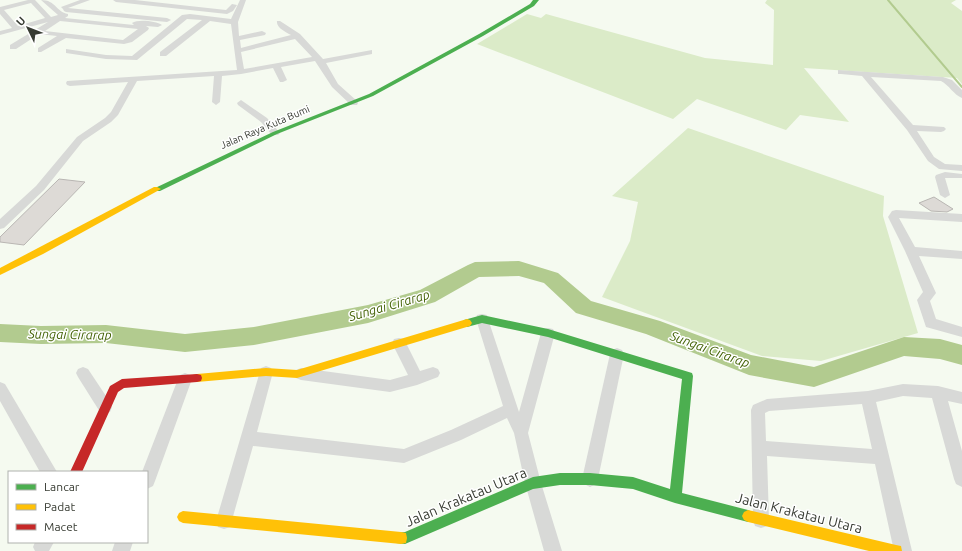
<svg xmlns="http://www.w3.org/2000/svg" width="962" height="551" viewBox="0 0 962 551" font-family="Ubuntu,sans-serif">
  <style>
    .green { fill: #dbebc8 }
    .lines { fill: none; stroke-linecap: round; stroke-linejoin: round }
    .stream { stroke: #b2cb8f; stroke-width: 2 }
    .river { fill: #b2cb8f; fill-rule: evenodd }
    .building { fill: #dddad6; stroke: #b9b6b3 }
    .street { fill: #d8d9d7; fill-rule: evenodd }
    .fast { fill: #4caf50; fill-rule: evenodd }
    .slow { fill: #ffc107; fill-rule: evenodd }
    .jam { fill: #c62828; fill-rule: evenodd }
    .labels { text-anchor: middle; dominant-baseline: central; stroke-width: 3; stroke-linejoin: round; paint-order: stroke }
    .far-street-label { font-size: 10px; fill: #383c33; stroke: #fff }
    .water-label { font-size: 13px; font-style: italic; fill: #436205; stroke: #fff }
    .near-street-label { font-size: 14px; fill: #383c33; stroke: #fff }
  </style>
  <rect width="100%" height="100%" fill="#f5faf0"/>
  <!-- green -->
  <g class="green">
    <path d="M767 0H956L951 3 962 11V84L957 78 804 68 849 122 800 115 786 130 697 99 673 119 477 44 527 14 541 18 546 14 705 58 773 65 774 10 765 3Z"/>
    <path d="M688 128 884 196 883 216 918 333 821 361 762 356 602 297 630 241 638 202 612 196Z"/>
  </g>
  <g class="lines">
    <!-- stream -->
    <path class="stream" d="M888 0 962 87"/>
    <!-- river -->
    <path class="river" d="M519 261 558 273 591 301 660 321 751 355 814 367 904 337 940 339 962 345V365L940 359 904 356 814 387 749 375 646 334 576 313 544 283 519 276 479 277 435 302 368 323 254 345 185 352 106 343 41 344 0 342V324L41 326 106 325 185 334 254 327 368 305 420 290 468 265 475 262Z"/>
  </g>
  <!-- building -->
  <g class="building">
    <path d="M59 179 85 182 24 245 0 242V237Z"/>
    <path d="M934 197 953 209 947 212 931 211 919 203Z"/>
  </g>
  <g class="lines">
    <!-- street -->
    <g class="street">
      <path d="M28 0H35L51 17 58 15 41 0C56 0 56 12 68 14V16L65 18 134 25 132 23C138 19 156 21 162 25L158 27 146 26 149 28 148 30 132 42 124 44 66 38 41 52H38V48L57 36 39 34 16 49H10V45L48 22 0 35V31L12 28 0 14V7ZM31 3 45 18 18 26 4 10ZM60 21 138 29 123 40 45 31Z"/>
      <path d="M80 0H90L68 8 167 18 171 20 167 22 66 12 64 11 63 9 61 7Z"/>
      <path d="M113 0H135L226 10 232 4 237 5 233 11 227 14 116 2Z"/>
      <path d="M240 0H246L238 22 239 36 262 31 266 33 265 35 240 40 241 48 291 35C286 32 276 28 277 21H280L300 34 323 59 372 50V54L326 63 338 84 357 101 358 103 357 105H351L332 87 315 61 281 67 287 80 283 82H280L273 68 241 74 222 76 220 102 216 105 212 102 214 76 137 81 118 115 111 122 83 141 44 190 4 228 0 229V219L36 186 77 137 105 118 111 112 128 82 70 86 67 85 66 83 67 81 237 70 231 24 210 21 166 56H160V52L202 20 187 19 137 60 106 59 66 53V49L106 55 132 56 182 15 190 14 231 19ZM295 39 312 57 244 69 241 52Z"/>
      <path d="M838 70 943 77 952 80 962 90V98C954 95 949 85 941 81L871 77 913 125 944 127 946 129 944 131 941 132 917 131 934 157 945 164 962 165V171L939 169 928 161 907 130 862 76 841 74H838Z"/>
      <path d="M241 100 267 118 280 133 278 135H272L261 122 238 105 237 103Z"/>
      <path d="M945 172 962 174V178H945L950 195 945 198 940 195 935 177 936 175Z"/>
      <path d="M896 210 962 214V222L899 218 915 247 962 251V259L919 256 936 293 930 301 936 319 962 327V337L926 327 917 300 923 292 905 251 888 217 892 211Z"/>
      <path d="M482 314 487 315 488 319 519 412 541 333 543 329 548 328 553 329 555 333 528 433 541 483 562 551H544L525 483 514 433 507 418 461 440 404 463 253 446 230 527 224 529 218 527 216 521 261 368 266 366 271 368 273 372 257 432 404 449 451 430 503 406 476 319 477 315Z"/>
      <path d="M399 338 404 339 420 371 433 367 438 369 440 373 438 377 417 385 390 392 301 380 296 378 294 374 296 370 301 368 390 380 408 375 392 343 394 339Z"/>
      <path d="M617 348 622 350 624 354 598 479 596 484 590 487 584 484 582 479 610 354 612 350Z"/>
      <path d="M83 367 88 369 110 402 112 407 110 412 105 413 100 412 78 377 76 373 78 369Z"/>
      <path d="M185 373 190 375 192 379 155 481 153 486 147 489V472H142L178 379 180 375Z"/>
      <path d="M0 382 5 384 57 472H40L0 401Z"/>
      <path d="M903 384 938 386 962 392V404L948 401 962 451V487L956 484 954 479 932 398 903 396 876 402 912 551H894L875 464 767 456 769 520 767 526 761 528 755 526 753 520 751 410 753 405 767 399 868 391ZM862 404 872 449 766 441 765 413 769 411Z"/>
      <path d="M35 542H54L49 551H35L33 547Z"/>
      <path d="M115 542H133L130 551H112Z"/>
    </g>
    <!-- fast -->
    <g class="fast">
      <path d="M533 0H539L534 6 483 36 373 96 277 134 160 191H157L153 189 273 132 369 94 479 34 530 4Z"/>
      <path d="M482 315 548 329 692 373 693 376 682 493 748 510 752 512 754 516 752 520 748 522 675 503 633 489 590 485H560L533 489 405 544 396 543 395 538 396 533 405 532 533 477 560 473H590L633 477 670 489 682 379 548 337 482 323 467 327 464 326 462 323 464 320Z"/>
    </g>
    <!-- slow -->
    <g class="slow">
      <path d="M154 187H157L161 189 43 254 0 275V268Z"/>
      <path d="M467 319 470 320 472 323 470 326 297 378 266 376 197 382 193 381 192 378 193 375 197 374 266 368 297 370Z"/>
      <path d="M748 510 896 545 901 546 902 551H869L748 522 744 520 742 516 744 512Z"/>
      <path d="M183 511 401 532 406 533 407 538 406 543 401 544 183 523 179 521 177 517 179 513Z"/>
    </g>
    <!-- jam -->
    <path class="jam" d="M197 374 201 375 202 378 201 381 197 382 124 388 118 392 82 472H70L110 386 122 379Z"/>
  </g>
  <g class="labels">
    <!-- far-street labels -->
    <g class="far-street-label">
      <text transform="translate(265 127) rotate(-23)">Jalan Raya Kuta Bumi</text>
    </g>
    <!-- water labels -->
    <g class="water-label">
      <text transform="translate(389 305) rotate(-16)">Sungai Cirarap</text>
      <text transform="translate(70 334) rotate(1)">Sungai Cirarap</text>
      <text transform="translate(710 349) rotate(20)">Sungai Cirarap</text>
    </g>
    <!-- near-street labels -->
    <g class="near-street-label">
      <text transform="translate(466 497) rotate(-23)">Jalan Krakatau Utara</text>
      <text transform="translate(799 513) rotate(14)">Jalan Krakatau Utara</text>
    </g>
  </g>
  <!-- legend -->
  <rect x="8" y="471" width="140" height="72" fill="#ffffff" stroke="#afb1ad"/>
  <rect x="16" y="484" width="20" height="6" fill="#4caf50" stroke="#afb1ad"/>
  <text x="44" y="491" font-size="12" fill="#383c33">Lancar</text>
  <rect x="16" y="504" width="20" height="6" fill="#ffc107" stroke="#afb1ad"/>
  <text x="44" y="511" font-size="12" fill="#383c33">Padat</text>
  <rect x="16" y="524" width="20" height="6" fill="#c62828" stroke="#afb1ad"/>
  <text x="44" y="531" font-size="12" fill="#383c33">Macet</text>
  <!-- north arrow -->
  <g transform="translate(28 28) rotate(313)" stroke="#ffffff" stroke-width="3" paint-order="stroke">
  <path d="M0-3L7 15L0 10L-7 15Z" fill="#383c33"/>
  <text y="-6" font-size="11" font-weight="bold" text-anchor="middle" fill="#383c33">U</text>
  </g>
</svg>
